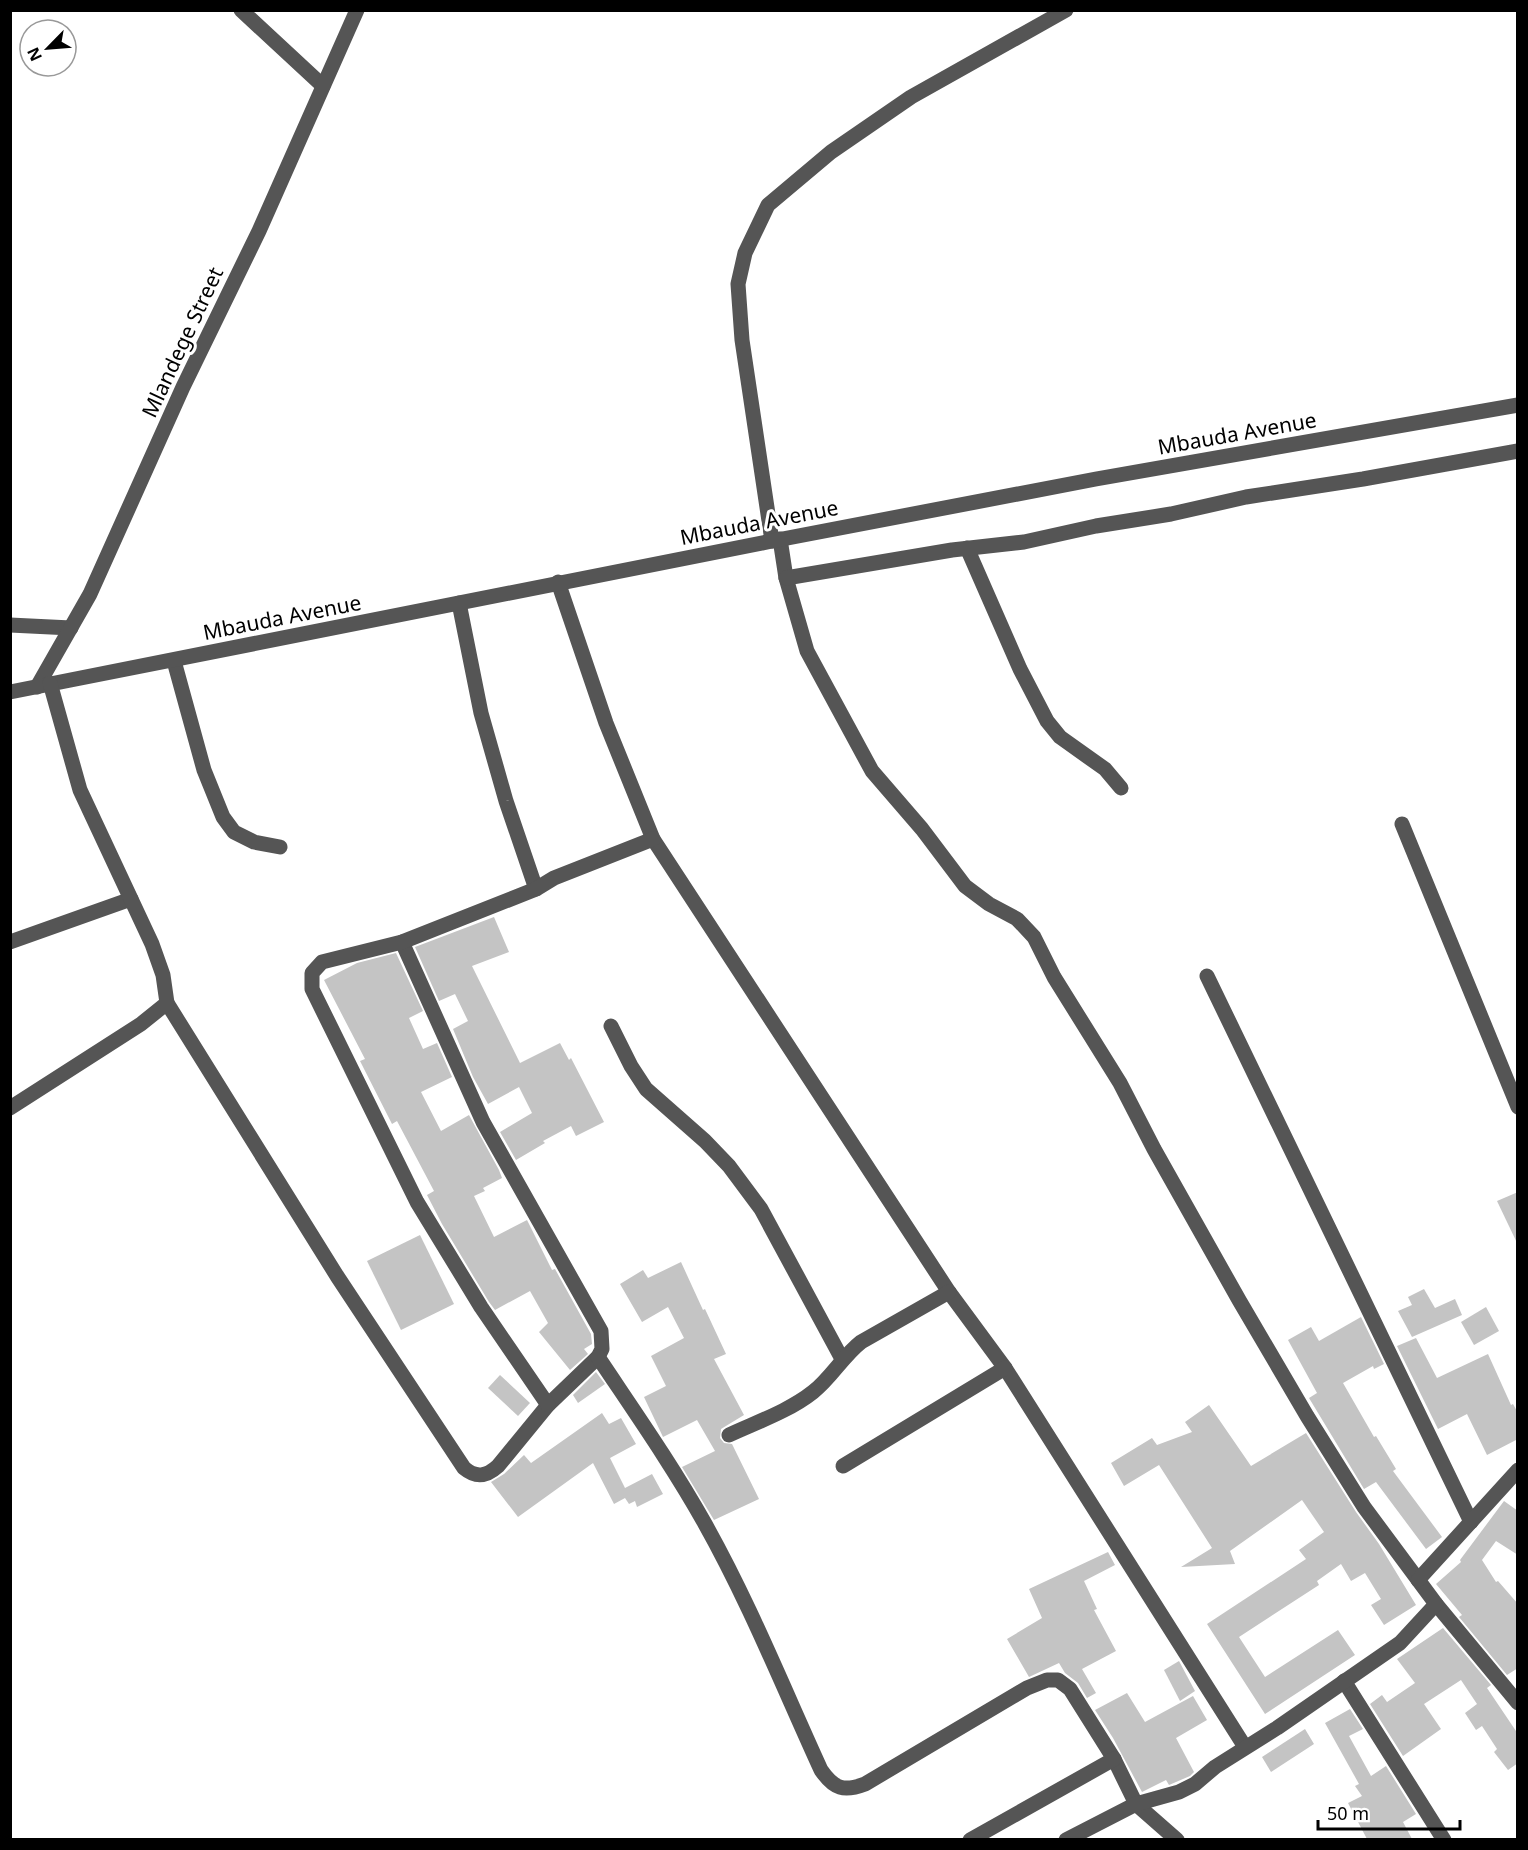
<svg xmlns="http://www.w3.org/2000/svg" width="1528" height="1850" viewBox="0 0 1528 1850" font-family="'Noto Sans',sans-serif">
  <style>
    .building { fill: #c4c4c4 }
    .lines { fill: none; stroke-linecap: round; stroke-linejoin: round }
    .minor { stroke: #555; stroke-width: 15 }
    .labels { text-anchor: middle; dominant-baseline: central; stroke-width: 6; stroke-linejoin: round; paint-order: stroke }
    .street-label { font-size: 21px; fill: #000; stroke: #fff }
  </style>
  <rect width="100%" height="100%" fill="#fff"/>
  <!-- building -->
  <g class="building">
    <path d="M494 917 509 952 472 966 520 1063 560 1043 569 1060 571 1058 604 1122 576 1136 571 1126 543 1141 545 1143 516 1160 500 1132 532 1113 519 1087 488 1104 473 1077 453 1029 468 1021 455 994 439 1001 415 947Z"/>
    <path d="M396 953 423 1011 409 1018 423 1049 437 1043 452 1077 421 1092 441 1131 469 1115 499 1170 502 1178 483 1188 485 1191 474 1196 494 1237 527 1220 552 1270 555 1269 591 1334 592 1344 584 1349 588 1354 570 1370 539 1332 548 1323 530 1291 495 1310 489 1302 442 1224 427 1195 434 1191 397 1121 392 1124 360 1061 365 1059 324 980 357 963Z"/>
    <path d="M1518 1192V1245L1497 1201Z"/>
    <path d="M420 1235 454 1304 401 1330 367 1261Z"/>
    <path d="M681 1262 703 1310 705 1309 726 1354 714 1359 744 1415 721 1429 720 1438 724 1443 732 1444 759 1499 714 1520 682 1467 715 1451 697 1420 663 1437 644 1397 666 1386 651 1356 684 1338 668 1307 642 1322 620 1284 643 1270 648 1278Z"/>
    <path d="M1424 1289 1435 1308 1455 1299 1462 1315 1412 1337 1398 1311 1412 1305 1408 1297Z"/>
    <path d="M1486 1307 1499 1331 1474 1345 1461 1322Z"/>
    <path d="M1361 1317 1384 1364 1374 1369 1373 1366 1343 1383 1374 1437 1376 1436 1396 1469 1393 1471 1442 1537 1426 1549 1376 1482 1364 1489 1309 1398 1317 1393 1288 1340 1311 1327 1319 1341Z"/>
    <path d="M1416 1338 1437 1378 1488 1354 1511 1405 1513 1404 1518 1413V1439L1487 1455 1467 1414 1438 1429 1397 1346Z"/>
    <path d="M596 1372 605 1384 578 1403 573 1395Z"/>
    <path d="M500 1375 530 1403 518 1416 488 1388Z"/>
    <path d="M1209 1405 1251 1466 1306 1433 1356 1512 1379 1544 1416 1605 1384 1625 1371 1605 1381 1599 1365 1573 1351 1581 1341 1564 1317 1581 1319 1585 1239 1637 1265 1677 1338 1630 1355 1655 1265 1714 1207 1624 1306 1559 1299 1550 1324 1532 1302 1500 1230 1551 1235 1564 1181 1567 1212 1548 1159 1465 1124 1486 1111 1463 1152 1438 1157 1445 1192 1432 1185 1422Z"/>
    <path d="M602 1413 609 1424 621 1418 636 1444 610 1458 625 1488 652 1474 663 1494 637 1507 635 1501 629 1504 625 1498 614 1504 593 1463 518 1517 491 1482 504 1474 524 1455 531 1463Z"/>
    <path d="M1504 1501 1518 1511V1555L1496 1541 1482 1560 1496 1582 1498 1581 1518 1604V1668L1507 1675 1459 1617 1462 1615 1436 1584 1461 1562 1460 1560Z"/>
    <path d="M1108 1552 1115 1565 1084 1581 1097 1609 1094 1610 1116 1651 1082 1669 1096 1693 1087 1698 1078 1683 1065 1673 1059 1663 1029 1677 1007 1639 1042 1618 1029 1589Z"/>
    <path d="M1443 1628 1491 1685 1487 1688 1518 1734V1763L1508 1770 1494 1752 1497 1749 1482 1726 1476 1730 1465 1713 1477 1704 1461 1680 1424 1704 1441 1729 1403 1756 1370 1704 1382 1695 1387 1702 1415 1683 1397 1659Z"/>
    <path d="M1179 1661 1195 1691 1180 1701 1164 1670Z"/>
    <path d="M1127 1693 1145 1722 1193 1696 1207 1720 1176 1738 1194 1772 1190 1776 1169 1785 1166 1780 1142 1792 1113 1738 1095 1710Z"/>
    <path d="M1350 1709 1363 1729 1349 1736 1371 1776 1386 1766 1416 1814 1403 1822 1412 1839H1367L1348 1803 1362 1796 1355 1786 1359 1784 1325 1723Z"/>
    <path d="M1305 1729 1314 1744 1271 1772 1262 1757Z"/>
  </g>
  <g class="lines">
    <!-- minor -->
    <g class="minor">
      <path d="M241 10 323 86"/>
      <path d="M780 539 786 578 807 651 872 771 922 829 965 886 989 904 1017 919 1034 937 1054 977 1120 1083 1154 1149 1239 1300 1307 1416 1364 1507 1436 1604 1518 1703"/>
      <path d="M772 541 742 340 738 284 745 253 768 205 831 152 911 97 1066 10"/>
      <path d="M967 548 1020 669 1047 721 1060 737 1105 769 1121 788"/>
      <path d="M786 578 952 550 1024 542 1096 526 1171 514 1246 497 1363 479 1518 451"/>
      <path d="M558 582 606 723 653 839 949 1292 1005 1368 1245 1747"/>
      <path d="M459 603 481 713 506 801 536 889"/>
      <path d="M10 625 71 628"/>
      <path d="M174 661 204 770 223 817 234 832 254 842 280 847"/>
      <path d="M37 687 90 594 183 387 259 231 357 10"/>
      <path d="M10 692 772 541 1096 479 1518 405"/>
      <path d="M1402 824 1518 1107"/>
      <path d="M10 942 131 899"/>
      <path d="M1207 976 1471 1522"/>
      <path d="M167 1003 337 1276 464 1468C476 1478 486 1477 498 1466L548 1405 598 1357 602 1349 601 1331 483 1122 402 942"/>
      <path d="M611 1026 631 1066 646 1089 705 1141 729 1166 761 1209 842 1359"/>
      <path d="M10 1108 141 1024 167 1003 163 975 152 944 80 790 50 683"/>
      <path d="M598 1357C634 1411 672 1465 704 1522 749 1602 783 1687 821 1770 834 1789 844 1792 865 1784L1027 1688 1047 1680H1058L1070 1689 1114 1759 1136 1804 1177 1840"/>
      <path d="M548 1405 481 1307 417 1202 312 989V973L322 962 402 942 536 889 554 878 653 839"/>
      <path d="M729 1435C757 1422 789 1411 813 1392 831 1378 843 1356 861 1342L949 1292"/>
      <path d="M843 1466 1005 1368"/>
      <path d="M1418 1580 1518 1470"/>
      <path d="M1344 1681 1444 1840"/>
      <path d="M970 1840 1114 1759"/>
      <path d="M1066 1840 1136 1804 1179 1792 1195 1784 1215 1767 1277 1728 1400 1643 1436 1604"/>
    </g>
  </g>
  <g class="labels">
    <!-- street labels -->
    <g class="street-label">
      <text transform="translate(182 342) rotate(-65)">Mlandege Street</text>
      <text transform="translate(1237 433) rotate(-10)">Mbauda Avenue</text>
      <text transform="translate(759 522) rotate(-11)">Mbauda Avenue</text>
      <text transform="translate(282 617) rotate(-11)">Mbauda Avenue</text>
    </g>
  </g>
  <!-- border -->
  <rect width="1528" height="1850" fill="none" stroke="#000000" stroke-width="24"/>
  <!-- north arrow -->
  <g transform="translate(48 48) rotate(245)"><circle r="28" fill="#ffffff" stroke="#999999" stroke-width="1.5"/>
  <path d="M0-4.5L10 22L0 15L-10 22Z" fill="#000000"/>
  <text y="-9" font-size="16" font-weight="bold" text-anchor="middle" fill="#000000">N</text>
  </g>
  <!-- scale -->
  <path d="M1318 1820v9h142v-9" fill="none" stroke="#000000" stroke-width="3"/>
  <text x="1327" y="1820" font-size="18" fill="#000000" stroke="#ffffff" stroke-width="4.5" paint-order="stroke">50 m</text>
</svg>
